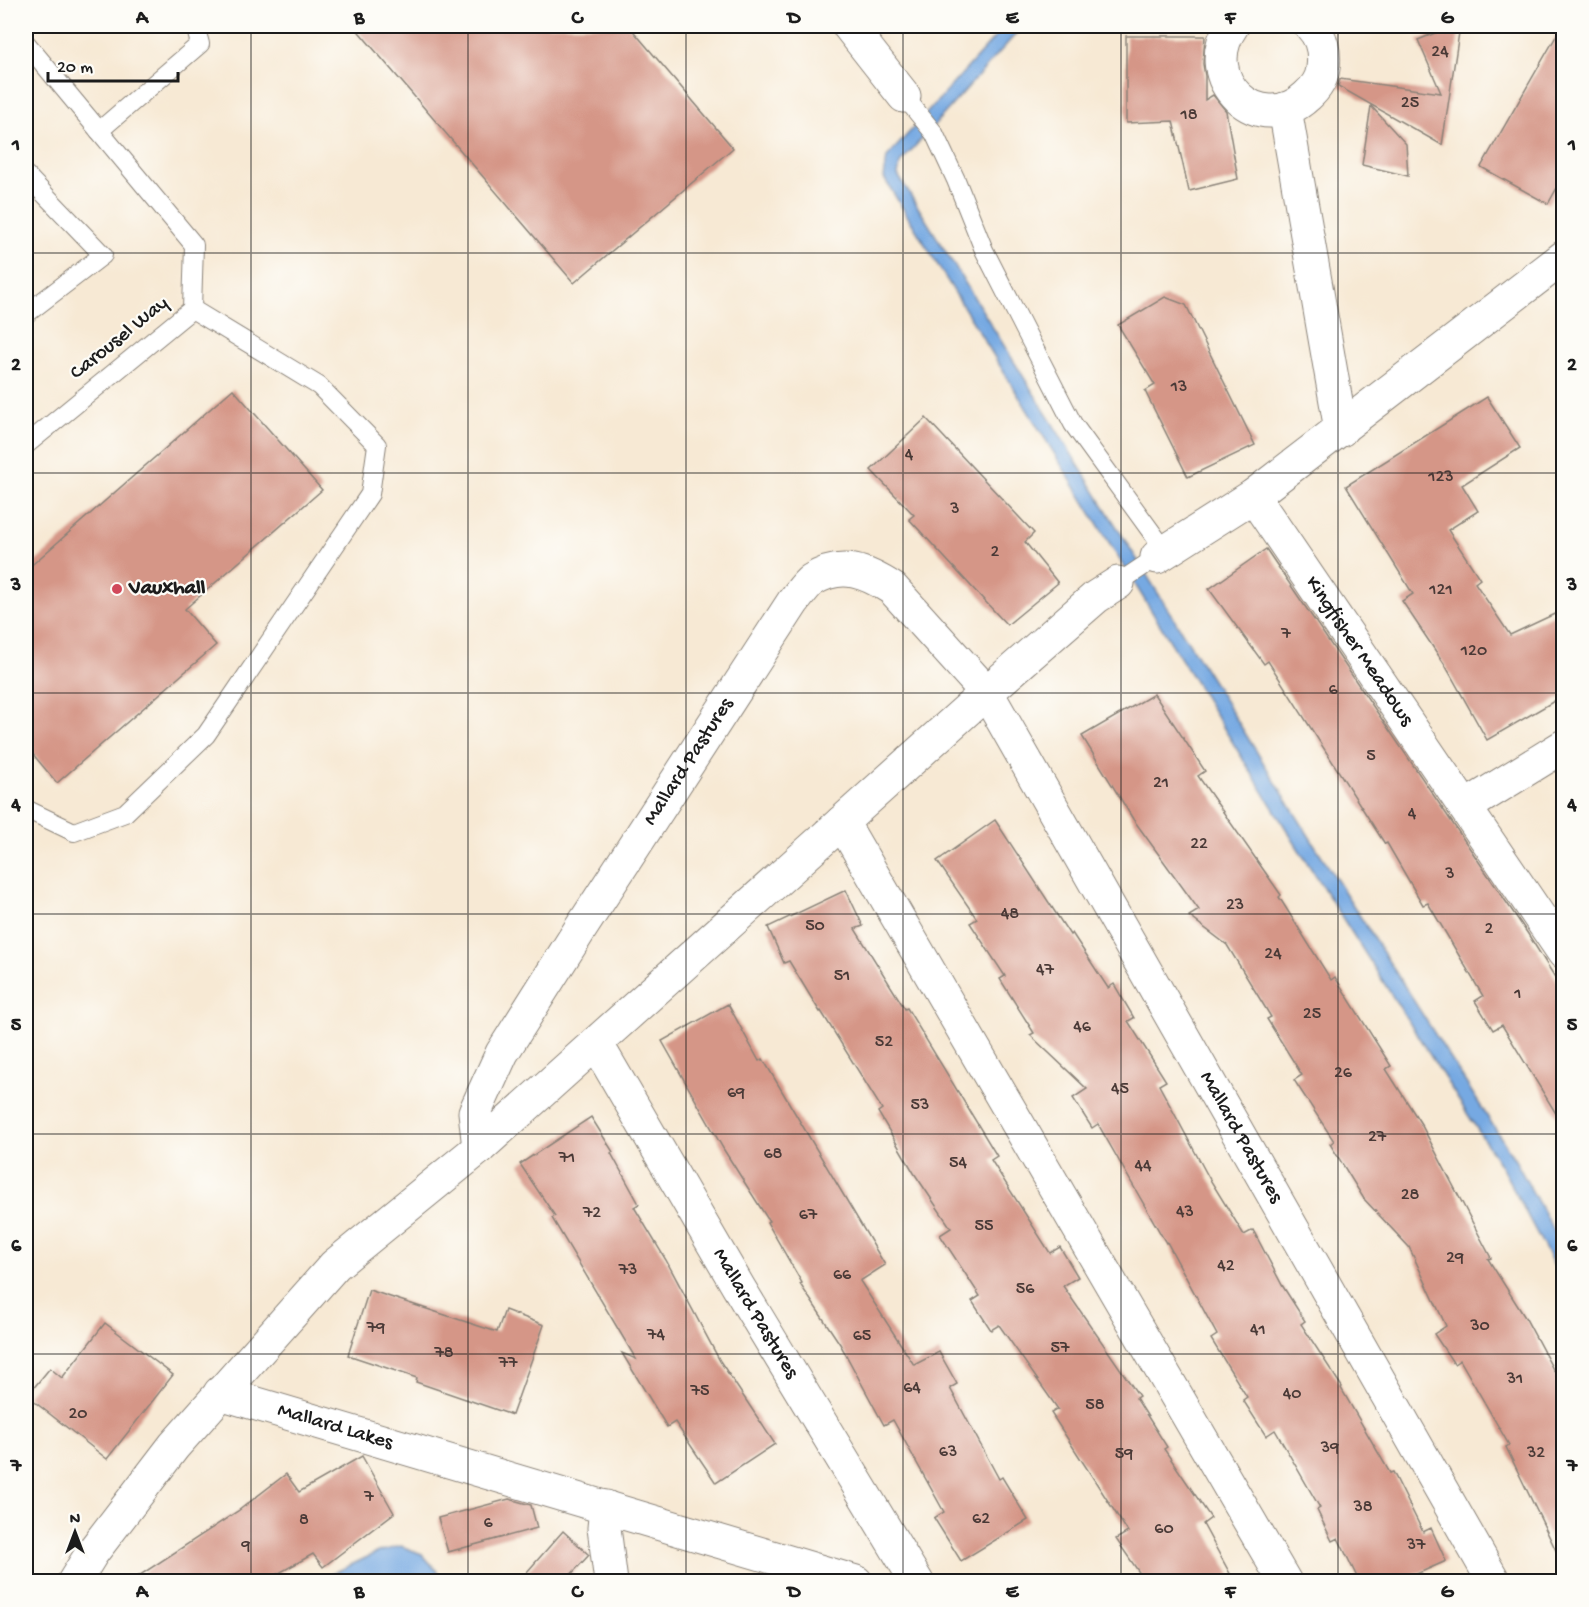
<svg xmlns="http://www.w3.org/2000/svg" width="1589" height="1607" viewBox="0 0 1589 1607" font-family="'Gochi Hand',sans-serif">
  <style>
    .water { fill: #76a9e2; stroke: #49627f; stroke-width: 1.5 }
    .building { fill: #d59687 }
    .lines { fill: none; stroke-linecap: round; stroke-linejoin: round }
    .service-casing { stroke: #8a8278; stroke-width: 20 }
    .minor-casing { stroke: #8a8278; stroke-width: 35 }
    .service { stroke: #fff; stroke-width: 18 }
    .minor { stroke: #fff; stroke-width: 33 }
    .grid { fill: none; stroke: #1c1c1c; stroke-width: 1.5; stroke-opacity: 0.55 }
    .poi-dot { fill: #d1495b; stroke: #fdfcf7; stroke-width: 2 }
    .labels { text-anchor: middle; dominant-baseline: central; stroke-width: 4.5; stroke-linejoin: round; paint-order: stroke }
    .number-label { font-size: 18px; fill: #4a3a37 }
    .street-label { font-size: 21px; fill: #1c1c1c; stroke: #fdfcf7 }
    .poi-label { font-size: 21px; font-weight: bold; fill: #1c1c1c; stroke: #fdfcf7; text-anchor: start }
    .neatline { fill: none; stroke: #1c1c1c; stroke-width: 2 }
    .grid-label { font-size: 20px; text-anchor: middle; font-weight: bold; fill: #1c1c1c }
  </style>
  <rect width="100%" height="100%" fill="#fdfcf7"/>
  <filter id="ink" filterUnits="userSpaceOnUse"><feTurbulence type="fractalNoise" baseFrequency=".0167" numOctaves="2"/><feDisplacementMap in="SourceGraphic" scale="12" xChannelSelector="R" yChannelSelector="G"/><feConvolveMatrix kernelMatrix="1 2 1 2 8 2 1 2 1" color-interpolation-filters="sRGB"/></filter>
  <filter id="wash" filterUnits="userSpaceOnUse"><feTurbulence type="fractalNoise" baseFrequency=".008" numOctaves="4" result="noise"/><feDisplacementMap in="SourceGraphic" scale="24" xChannelSelector="R" yChannelSelector="G"/><feGaussianBlur stdDeviation="1.35" result="paint"/><feColorMatrix in="noise" values="0 0 0 0 0 0 0 0 0 0 0 0 0 0 0 0 0 1.4 0 .05"/><feComposite in="paint" operator="in"/></filter>
  <g filter="url(#wash)">
    <rect width="100%" height="100%" fill="#f7e9d4"/>
    <!-- water -->
    <g class="water">
      <path d="M1005 26H1023L900 163 898 175 1309 836 1515 1160 1563 1248V1282L1502 1168 1296 845 884 178 887 157Z"/>
      <path d="M401 1546 422 1554 446 1581H317L378 1552Z"/>
    </g>
    <g id="blocks">
      <!-- building -->
      <g class="building">
        <path d="M354 26H629L733 148 574 283Z"/>
        <path d="M1452 26H1460L1442 145 1338 86 1340 79 1441 93 1418 40Z"/>
        <path d="M1562 26H1563V177L1548 204 1481 167Z"/>
        <path d="M1126 36H1205L1203 64 1205 76V100L1213 95 1226 111 1238 179 1189 191 1173 121 1126 123Z"/>
        <path d="M1371 106 1406 144 1408 176 1362 165Z"/>
        <path d="M1165 297 1186 305 1255 445 1188 477 1145 391 1155 385 1118 325Z"/>
        <path d="M233 389 322 490 185 609 216 645 57 783 26 746V570Z"/>
        <path d="M1487 397 1520 448 1462 485 1478 511 1448 530 1480 579 1475 583 1510 635 1563 610V696L1487 740 1445 665 1402 601 1413 594 1346 486Z"/>
        <path d="M926 418 1034 533 1025 542 1058 583 1007 625 909 519 914 515 871 470Z"/>
        <path d="M1266 549 1528 934 1563 990V1125L1502 1025 1493 1030 1475 1001 1483 996 1428 903 1423 905 1387 843 1385 844 1268 661 1264 664 1209 589Z"/>
        <path d="M1154 694 1205 771 1198 776 1281 895 1279 897 1331 980 1335 977 1391 1066 1386 1069 1421 1124 1491 1258 1488 1259 1526 1319 1563 1388V1565L1506 1447 1509 1445 1460 1360 1454 1364 1434 1334 1446 1326 1409 1247 1364 1199 1330 1144 1334 1141 1294 1080 1302 1075 1267 1019 1271 1017 1227 945 1189 916 1199 910 1133 819 1082 736Z"/>
        <path d="M995 820 1070 935 1072 933 1108 988 1114 984 1134 1018 1128 1021 1166 1081 1159 1085 1209 1178 1244 1235 1253 1230 1282 1285 1305 1321 1301 1324 1342 1387 1341 1388 1390 1473 1393 1472 1423 1532 1431 1528 1446 1561 1401 1581H1359L1338 1538 1332 1541 1317 1510 1320 1508 1275 1430 1266 1436 1243 1400 1247 1397 1211 1339 1217 1335 1167 1242 1166 1243 1098 1124 1092 1128 1073 1098 1087 1089 1030 1035 1034 1033 1000 979 1005 976 970 923 977 919 937 861Z"/>
        <path d="M846 890 863 926 855 929 905 1009 907 1008 997 1156 991 1160 1050 1253 1060 1247 1078 1277 1063 1286 1139 1396 1136 1398 1167 1447 1164 1449 1211 1518 1203 1524 1234 1581H1145L1116 1539 1128 1532 1051 1413 1058 1409 999 1325 991 1330 972 1301 980 1296 940 1235 951 1228 914 1173 878 1112 882 1109 821 1011 820 1012 789 961 784 963 768 927Z"/>
        <path d="M728 1004 759 1061 763 1059 885 1265 860 1281 914 1365 939 1352 957 1384 950 1388 999 1479 1002 1477 1028 1520 961 1561 934 1518 944 1512 893 1420 884 1425 840 1344 800 1284 802 1283 767 1222 769 1221 724 1150 662 1041Z"/>
        <path d="M591 1117 613 1152 611 1153 639 1204 634 1207 666 1260 720 1361 775 1444 716 1483 675 1422 667 1427 622 1353 636 1359 552 1218 555 1216 520 1164Z"/>
        <path d="M369 1290 497 1332 505 1310 544 1325 512 1415 416 1382 417 1378 348 1355Z"/>
        <path d="M105 1323 173 1375 107 1459 27 1396 50 1368 62 1378Z"/>
        <path d="M362 1456 394 1513 323 1567 313 1554 265 1581H131L238 1511 286 1474 299 1492Z"/>
        <path d="M509 1499 531 1505 537 1528 448 1552 438 1518Z"/>
        <path d="M563 1531 589 1555 565 1581H519Z"/>
      </g>
    </g>
  </g>
  <g filter="url(#ink)">
    <use href="#blocks" fill-opacity="0" stroke="#8a8278" stroke-width="1.5"/>
    <g class="lines">
      <defs>
        <g id="service">
          <path d="M26 43 194 245 192 309 26 445"/>
          <path d="M904 96 934 133 956 180 984 250 1073 424 1166 552"/>
          <path d="M99 131 200 44 195 26"/>
          <path d="M26 175 103 255 26 314"/>
          <path d="M1118 583 1157 557"/>
          <path d="M26 809 74 832 125 813 206 735 370 494 377 445 319 386 192 309"/>
        </g>
        <g id="minor">
          <path d="M849 26 904 96"/>
          <path d="M1232 26C1195 79 1260 140 1307 96 1315 89 1322 79 1323 68 1325 53 1322 37 1311 26"/>
          <path d="M1285 109 1341 430"/>
          <path id="s1" d="M1253 496 1564 953"/>
          <path d="M1157 557 1253 496 1564 257"/>
          <path d="M1465 807 1564 746"/>
          <path d="M842 822 1285 1582"/>
          <path id="s2" d="M596 1043 739 1288 917 1582"/>
          <path id="s3" d="M479 1148 475 1112 502 1053 581 928 793 602C799 595 805 585 812 580 842 561 867 572 893 589L987 693 1494 1582"/>
          <path id="s4" d="M220 1393 856 1582"/>
          <path d="M606 1507 604 1528 611 1582"/>
          <path d="M74 1582 92 1553 174 1446 335 1265 479 1148 978 700 1096 597 1118 583"/>
        </g>
      </defs>
      <!-- service casing -->
      <use href="#service" class="service-casing"/>
      <!-- minor casing -->
      <use href="#minor" class="minor-casing"/>
      <!-- service -->
      <use href="#service" class="service"/>
      <!-- minor -->
      <use href="#minor" class="minor"/>
    </g>
  </g>
  <!-- grid -->
  <path class="grid" d="M251 26V1582M468 26V1582M686 26V1582M903 26V1582M1121 26V1582M1338 26V1582M26 253H1564M26 473H1564M26 693H1564M26 914H1564M26 1134H1564M26 1354H1564"/>
  <!-- markers -->
  <circle class="poi-dot" cx="117" cy="589" r="6"/>
  <g class="labels">
    <!-- number labels -->
    <g class="number-label">
      <text x="1440" y="52">24</text>
      <text x="1410" y="103">25</text>
      <text x="1189" y="115">18</text>
      <text x="1179" y="387">13</text>
      <text x="909" y="455">4</text>
      <text x="1441" y="477">123</text>
      <text x="955" y="509">3</text>
      <text x="995" y="552">2</text>
      <text x="1441" y="590">121</text>
      <text x="1286" y="634">7</text>
      <text x="1474" y="651">120</text>
      <text x="1333" y="690">6</text>
      <text x="1371" y="756">5</text>
      <text x="1161" y="783">21</text>
      <text x="1412" y="814">4</text>
      <text x="1199" y="844">22</text>
      <text x="1450" y="874">3</text>
      <text x="1235" y="905">23</text>
      <text x="1010" y="914">48</text>
      <text x="815" y="926">50</text>
      <text x="1489" y="929">2</text>
      <text x="1273" y="954">24</text>
      <text x="1045" y="970">47</text>
      <text x="842" y="976">51</text>
      <text x="1518" y="994">1</text>
      <text x="1312" y="1014">25</text>
      <text x="1082" y="1027">46</text>
      <text x="884" y="1042">52</text>
      <text x="1343" y="1073">26</text>
      <text x="1120" y="1089">45</text>
      <text x="736" y="1093">69</text>
      <text x="920" y="1105">53</text>
      <text x="1377" y="1137">27</text>
      <text x="773" y="1154">68</text>
      <text x="567" y="1158">71</text>
      <text x="958" y="1163">54</text>
      <text x="1143" y="1166">44</text>
      <text x="1410" y="1195">28</text>
      <text x="1185" y="1212">43</text>
      <text x="592" y="1213">72</text>
      <text x="808" y="1215">67</text>
      <text x="984" y="1226">55</text>
      <text x="1455" y="1258">29</text>
      <text x="1226" y="1266">42</text>
      <text x="628" y="1270">73</text>
      <text x="842" y="1275">66</text>
      <text x="1025" y="1289">56</text>
      <text x="1480" y="1326">30</text>
      <text x="376" y="1328">79</text>
      <text x="1258" y="1330">41</text>
      <text x="656" y="1335">74</text>
      <text x="862" y="1336">65</text>
      <text x="1060" y="1348">57</text>
      <text x="444" y="1353">78</text>
      <text x="508" y="1363">77</text>
      <text x="1515" y="1379">31</text>
      <text x="912" y="1388">64</text>
      <text x="700" y="1391">75</text>
      <text x="1292" y="1394">40</text>
      <text x="1095" y="1405">58</text>
      <text x="78" y="1414">20</text>
      <text x="1330" y="1448">39</text>
      <text x="948" y="1452">63</text>
      <text x="1536" y="1453">32</text>
      <text x="1124" y="1454">59</text>
      <text x="369" y="1497">7</text>
      <text x="1363" y="1507">38</text>
      <text x="981" y="1519">62</text>
      <text x="304" y="1520">8</text>
      <text x="488" y="1523">6</text>
      <text x="1164" y="1529">60</text>
      <text x="1416" y="1545">37</text>
      <text x="246" y="1546">9</text>
    </g>
    <!-- street labels -->
    <g class="street-label">
      <text transform="translate(120 339) rotate(-39)">Carousel Way</text>
      <text stroke="none"><textPath href="#s1" startOffset="188">Kingfisher Meadows</textPath></text>
      <text stroke="none"><textPath href="#s3" startOffset="447">Mallard Pastures</textPath></text>
      <text stroke="none"><textPath href="#s3" startOffset="1406">Mallard Pastures</textPath></text>
      <text stroke="none"><textPath href="#s2" startOffset="314">Mallard Pastures</textPath></text>
      <text stroke="none"><textPath href="#s4" startOffset="120">Mallard Lakes</textPath></text>
    </g>
    <!-- poi labels -->
    <g class="poi-label">
      <text x="129" y="589">Vauxhall</text>
    </g>
  </g>
  <!-- margin -->
  <rect width="1589" height="1607" fill="none" stroke="#fdfcf7" stroke-width="66"/>
  <!-- north arrow -->
  <g transform="translate(75 1532)" stroke="#fdfcf7" stroke-width="4.5" paint-order="stroke">
  <path d="M0-4.5L10 22L0 15L-10 22Z" fill="#1c1c1c"/>
  <text y="-9" font-size="16" font-weight="bold" text-anchor="middle" fill="#1c1c1c">N</text>
  </g>
  <!-- scale -->
  <path d="M48 72v9h130v-9" fill="none" stroke="#1c1c1c" stroke-width="3"/>
  <text x="57" y="72" font-size="18" fill="#1c1c1c" stroke="#fdfcf7" stroke-width="4.5" paint-order="stroke">20 m</text>
  <rect x="33" y="33" width="1523" height="1541" class="neatline"/>
  <g class="grid-label">
    <text x="142" y="23">A</text>
    <text x="359" y="23">B</text>
    <text x="577" y="23">C</text>
    <text x="794" y="23">D</text>
    <text x="1012" y="23">E</text>
    <text x="1230" y="23">F</text>
    <text x="1447" y="23">G</text>
    <text x="16" y="150">1</text>
    <text x="1572" y="150">1</text>
    <text x="16" y="370">2</text>
    <text x="1572" y="370">2</text>
    <text x="16" y="590">3</text>
    <text x="1572" y="590">3</text>
    <text x="16" y="810">4</text>
    <text x="1572" y="810">4</text>
    <text x="16" y="1030">5</text>
    <text x="1572" y="1030">5</text>
    <text x="16" y="1251">6</text>
    <text x="1572" y="1251">6</text>
    <text x="16" y="1471">7</text>
    <text x="1572" y="1471">7</text>
    <text x="142" y="1597">A</text>
    <text x="359" y="1597">B</text>
    <text x="577" y="1597">C</text>
    <text x="794" y="1597">D</text>
    <text x="1012" y="1597">E</text>
    <text x="1230" y="1597">F</text>
    <text x="1447" y="1597">G</text>
  </g>
</svg>
